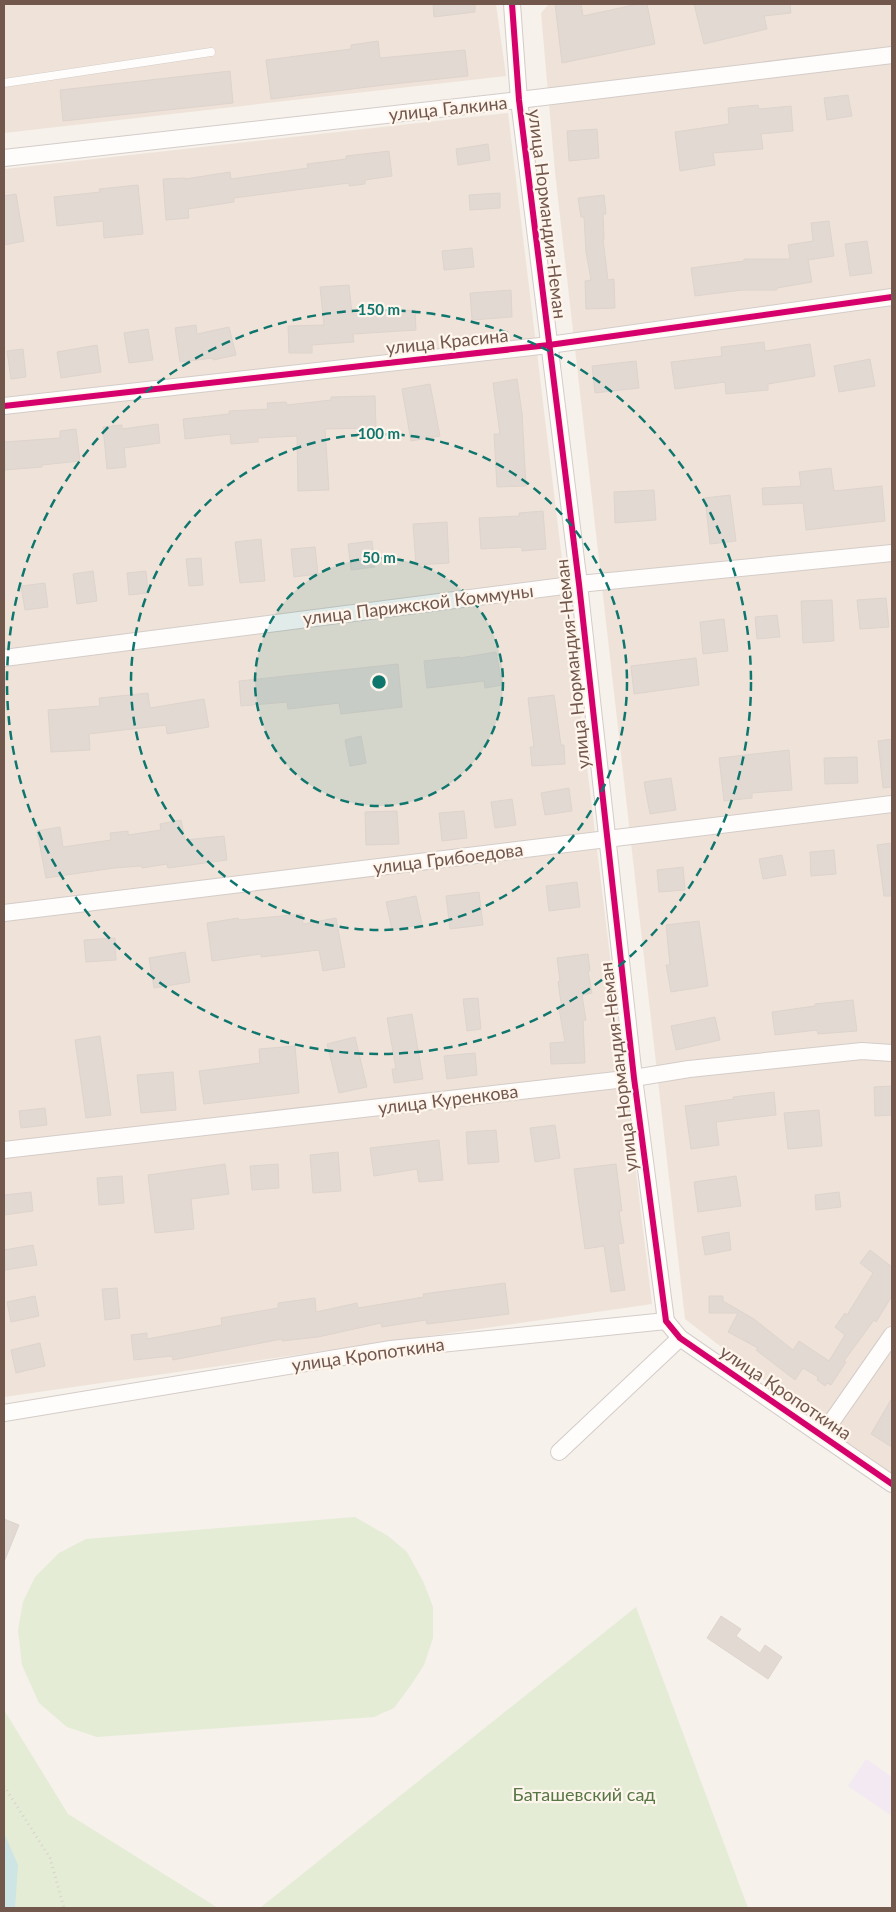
<svg xmlns="http://www.w3.org/2000/svg" width="896" height="1912" viewBox="0 0 896 1912" font-family="Lato,sans-serif">
  <style>
    .residential { fill: #efe3d9 }
    .education { fill: #f2e9f2 }
    .green { fill: #e4ecd6 }
    .water { fill: #cde5e5 }
    .building { fill: #e2d9d3; stroke: #ded4cd }
    .lines { fill: none; stroke-linecap: round; stroke-linejoin: round }
    .lane-casing { stroke: #d4ccc8; stroke-width: 9 }
    .street-casing { stroke: #d4ccc8; stroke-width: 18 }
    .path { stroke: #d9d1ce; stroke-width: 3; stroke-dasharray: 1 4; stroke-linecap: butt }
    .lane { stroke: #fefdfc; stroke-width: 8 }
    .street { stroke: #fefdfc; stroke-width: 16 }
    .cycleway-casing { stroke: #fef5ec; stroke-width: 9 }
    .cycleway { stroke: #d6006c; stroke-width: 6 }
    .ring { fill: none; stroke: #0f766e; stroke-width: 2.5; stroke-dasharray: 9 6 }
    .labels { text-anchor: middle; dominant-baseline: central; stroke-width: 4.5; stroke-linejoin: round; paint-order: stroke }
    .street-label { font-size: 18px; fill: #72574d; stroke: #fef5ec }
    .park-label { font-size: 18px; fill: #577745; stroke: #fef5ec }
    .centre { fill: #0f766e; stroke: #fef5ec; stroke-width: 2.5 }
    .ring-label { font-size: 15px; text-anchor: middle; font-weight: bold; fill: #0f766e; stroke: #fef5ec; stroke-width: 4.5; stroke-linejoin: round; paint-order: stroke }
  </style>
  <rect width="100%" height="100%" fill="#f6f1eb"/>
  <!-- residential -->
  <g class="residential">
    <path d="M4 4H496L506 76 4 133Z"/>
    <path d="M549 4H892V1479L685 1319 555 172 541 13Z"/>
    <path d="M508 113 652 1304 4 1397V169Z"/>
  </g>
  <!-- education -->
  <path class="education" d="M866 1759 892 1777V1816L848 1786Z"/>
  <!-- green -->
  <g class="green">
    <path d="M355 1517 388 1536 407 1552 423 1581 433 1607V1638L424 1665 411 1685 394 1708 374 1717 97 1737 67 1727 39 1703 22 1665 18 1630 23 1602 35 1577 59 1553 86 1539Z"/>
    <path d="M636 1607 748 1908H260Z"/>
    <path d="M4 1710 68 1814 218 1908H4Z"/>
  </g>
  <!-- water -->
  <path class="water" d="M4 1833 18 1865 15 1908H4Z"/>
  <!-- building -->
  <g class="building">
    <path d="M433 4H475V12L434 17Z"/>
    <path d="M555 4H581L583 16 638 4H647L655 44 562 63Z"/>
    <path d="M694 4H790L791 13 764 16 767 29 704 44Z"/>
    <path d="M378 41 380 58 465 50 468 76 384 85 271 99 266 60 351 49V45Z"/>
    <path d="M230 71 233 103 63 121 60 90Z"/>
    <path d="M848 95 852 116 827 120 824 98Z"/>
    <path d="M758 105 759 109 791 106 793 131 761 134 763 149 713 153 715 165 680 171 675 132 729 124 728 108Z"/>
    <path d="M597 129 599 158 569 161 567 131Z"/>
    <path d="M488 144 490 160 458 165 456 149Z"/>
    <path d="M389 151 392 176 365 180V184L349 186V183L234 198V202L188 209 189 218 166 220 163 179 185 178V179L230 172 231 179 308 168 307 164 346 159V156Z"/>
    <path d="M138 185 143 234 104 238 103 221 57 226 54 197 100 192 99 189Z"/>
    <path d="M500 193V208L470 210 469 195Z"/>
    <path d="M16 194 24 241 4 245V196Z"/>
    <path d="M604 195 606 214H603L604 239H603L608 280 614 279 615 308 586 309 585 281 591 280 586 252 584 217H581L578 198Z"/>
    <path d="M829 221 834 256 808 260 812 282 777 288V290H742L695 296 691 268 744 261V259H790L788 245 813 241 811 223Z"/>
    <path d="M867 241 872 273 850 276 845 244Z"/>
    <path d="M472 248 474 267 444 270 442 251Z"/>
    <path d="M349 285 352 314 415 310 416 330 353 334 354 342 312 345V353H289L288 326 324 325 320 287Z"/>
    <path d="M511 290 512 317 472 320 470 293Z"/>
    <path d="M196 325 197 334 229 327 236 355 213 360V358L180 362 175 328Z"/>
    <path d="M148 329 153 360 129 363 124 333Z"/>
    <path d="M764 342 765 351 810 344 815 376 768 384V390L726 394 725 382 675 389 671 362 722 356 721 347Z"/>
    <path d="M97 345 101 372 61 378 57 352Z"/>
    <path d="M23 349 26 377 11 379 7 351Z"/>
    <path d="M870 359 875 386 839 392 834 366Z"/>
    <path d="M636 361 639 388 595 393 592 366Z"/>
    <path d="M517 379 522 413 526 486 497 487 494 434H500L493 383Z"/>
    <path d="M430 384 440 436 411 441 402 389Z"/>
    <path d="M375 396 376 428 325 429 329 490 298 491 297 436 258 438V442L231 444 230 434 185 439 183 419 229 414V411L268 409 267 403 286 402 287 405 331 400V397Z"/>
    <path d="M158 424 160 443 124 448 126 467 107 469 103 427 122 425V429Z"/>
    <path d="M76 429 80 461 42 465V467L5 470 4 442 60 438V431Z"/>
    <path d="M831 468 834 491 882 486 885 521 806 530 803 503 763 505 762 488 801 486 799 472Z"/>
    <path d="M654 490 656 520 615 523 614 492Z"/>
    <path d="M730 495 736 541 710 544 705 498Z"/>
    <path d="M543 511 546 549 522 551V547L481 549 479 518 519 516V513Z"/>
    <path d="M447 522 449 563 416 565 413 524Z"/>
    <path d="M261 539 265 581 240 583 235 542Z"/>
    <path d="M372 541 375 567 351 570 348 544Z"/>
    <path d="M315 547 318 574 294 577 291 549Z"/>
    <path d="M201 558 203 585 189 586 186 559Z"/>
    <path d="M93 571 97 601 77 604 73 574Z"/>
    <path d="M146 571 148 593 129 595 127 573Z"/>
    <path d="M45 583 48 607 25 610 21 586Z"/>
    <path d="M886 598 889 627 860 629 857 600Z"/>
    <path d="M832 600 834 641 803 643 801 601Z"/>
    <path d="M777 615 780 637 757 639 755 617Z"/>
    <path d="M724 619 728 651 703 654 700 622Z"/>
    <path d="M496 652 502 685 485 688 484 681 427 688 424 661 460 657V658Z"/>
    <path d="M696 658 699 685 634 694 631 666Z"/>
    <path d="M398 664 402 707 341 714 339 703 288 709 287 702 241 706 239 681Z"/>
    <path d="M148 693 150 708 204 699 209 727 167 734 166 725 89 734 90 750 51 752 48 710 100 706 99 698Z"/>
    <path d="M554 695 561 745H564L565 764 532 766 530 747H534L528 698Z"/>
    <path d="M361 736 366 763 350 766 345 740Z"/>
    <path d="M892 739V787L883 788 878 741Z"/>
    <path d="M789 750 792 790 752 793V798L724 801 719 758Z"/>
    <path d="M857 757 858 783 825 784 824 758Z"/>
    <path d="M671 778 676 810 650 814 644 782Z"/>
    <path d="M569 788 572 811 545 815 541 793Z"/>
    <path d="M512 799 516 825 495 828 491 802Z"/>
    <path d="M397 811 399 844 366 845 365 812Z"/>
    <path d="M464 811 467 838 442 841 439 813Z"/>
    <path d="M181 820 185 840 224 836 227 860 168 868 167 864 142 868 141 866 114 868 46 878 37 831 60 827 63 847 111 840 110 833 128 831V835L161 830 160 824Z"/>
    <path d="M892 843V896H884L877 845Z"/>
    <path d="M834 850 836 874 811 876 810 852Z"/>
    <path d="M782 855 786 875 763 879 759 859Z"/>
    <path d="M683 867 685 890 659 892 657 870Z"/>
    <path d="M577 882 580 907 549 911 546 886Z"/>
    <path d="M479 892 483 925 450 929 446 896Z"/>
    <path d="M416 896 422 924 392 930 386 902Z"/>
    <path d="M302 914 303 924 336 918 345 967 323 971 319 950 261 957V954L212 961 207 923 238 918 239 920Z"/>
    <path d="M699 921 708 986 671 992 666 965H670L666 925Z"/>
    <path d="M115 938 116 960 86 962 84 940Z"/>
    <path d="M185 952 190 982 154 988 149 958Z"/>
    <path d="M588 954 590 971H588L592 993 582 995 586 1020 583 1021 585 1063 551 1064 550 1043 565 1042 559 1009H562L558 982 560 981 557 958Z"/>
    <path d="M478 998 481 1029 467 1031 463 999Z"/>
    <path d="M853 1000 857 1031 818 1034 817 1030 775 1035 772 1012 815 1006V1004Z"/>
    <path d="M412 1014 423 1079 394 1083 392 1069H396L387 1018Z"/>
    <path d="M715 1017 720 1040 676 1050 671 1026Z"/>
    <path d="M100 1036 111 1115 86 1118 75 1040Z"/>
    <path d="M355 1037 367 1087 339 1093 327 1044Z"/>
    <path d="M295 1046 299 1093 204 1104 199 1071 260 1063 259 1049Z"/>
    <path d="M475 1053 477 1075 447 1079 444 1056Z"/>
    <path d="M173 1072 176 1110 141 1113 137 1075Z"/>
    <path d="M892 1086V1115L875 1116 874 1087Z"/>
    <path d="M774 1092 776 1115 716 1122 719 1145 691 1149 685 1106 734 1099 733 1097Z"/>
    <path d="M45 1108 47 1125 21 1128 19 1111Z"/>
    <path d="M819 1110 822 1146 788 1149 784 1113Z"/>
    <path d="M555 1125 560 1158 535 1162 530 1128Z"/>
    <path d="M496 1130 499 1162 468 1164 466 1132Z"/>
    <path d="M439 1140 443 1180 419 1182 417 1169 374 1176 370 1148Z"/>
    <path d="M338 1152 341 1191 313 1193 310 1155Z"/>
    <path d="M225 1164 229 1194 191 1199 194 1229 155 1233 148 1175Z"/>
    <path d="M278 1164 279 1188 252 1190 250 1166Z"/>
    <path d="M616 1164 622 1211H619L624 1243 618 1244 625 1290 611 1292 604 1246 585 1249 574 1169Z"/>
    <path d="M122 1176 124 1203 99 1205 97 1178Z"/>
    <path d="M736 1176 741 1206 698 1212 694 1182Z"/>
    <path d="M31 1192 33 1211 4 1215V1195Z"/>
    <path d="M839 1192 841 1207 816 1210 815 1195Z"/>
    <path d="M729 1232 731 1250 705 1255 702 1237Z"/>
    <path d="M33 1245 37 1265 5 1270 4 1250Z"/>
    <path d="M870 1250 892 1267V1296L876 1322 874 1320 844 1361 846 1362 831 1385 827 1383 825 1386 817 1380 818 1377 803 1368 795 1380 756 1350 758 1348 728 1332 738 1313H709V1296H723V1301L754 1319 793 1350 799 1341 829 1361 845 1335 835 1327 845 1313 847 1315 873 1273 860 1263Z"/>
    <path d="M505 1283 509 1314 427 1324 426 1320 382 1327 381 1323 318 1337 282 1341V1339L173 1360 172 1356 134 1360 131 1335 147 1333V1339L222 1325 221 1318 278 1308V1303L315 1298 316 1312 357 1303 358 1308 424 1297 423 1294Z"/>
    <path d="M117 1288 120 1318 105 1320 102 1289Z"/>
    <path d="M35 1296 39 1316 11 1322 7 1302Z"/>
    <path d="M40 1343 45 1366 16 1373 11 1350Z"/>
    <path d="M892 1398V1447L871 1434Z"/>
    <path d="M4 1519 19 1525 4 1562Z"/>
    <path d="M721 1616 741 1629 736 1636 760 1653 765 1645 782 1657 768 1679 707 1638Z"/>
  </g>
  <g class="lines">
    <defs>
      <path id="lane" d="M4 83 211 52"/>
      <g id="street">
        <path d="M512 4 519 100 579 584 634 1078 666 1321 680 1338 892 1484"/>
        <path d="M4 158 519 100 892 55"/>
        <path d="M4 406 549 345 892 297"/>
        <path d="M4 658 579 584 892 553"/>
        <path d="M4 913 892 804"/>
        <path d="M4 1150 634 1078 689 1069 862 1051 892 1053"/>
        <path d="M4 1413 391 1349 666 1321"/>
        <path d="M823 1434 892 1335"/>
        <path d="M559 1452 680 1338"/>
      </g>
    </defs>
    <!-- lane casing -->
    <use href="#lane" class="lane-casing"/>
    <!-- street casing -->
    <use href="#street" class="street-casing"/>
    <!-- path -->
    <path class="path" d="M4 1786 50 1858 64 1908"/>
    <!-- lane -->
    <use href="#lane" class="lane"/>
    <!-- street -->
    <use href="#street" class="street"/>
    <defs>
      <g id="cycleway">
        <path d="M512 4 519 100 579 584 634 1078 666 1321 680 1338 892 1484"/>
        <path d="M4 406 549 345 892 297"/>
      </g>
    </defs>
    <!-- cycleway casing -->
    <use href="#cycleway" class="cycleway-casing"/>
    <!-- cycleway -->
    <use href="#cycleway" class="cycleway"/>
  </g>
  <!-- distance rings -->
  <circle cx="379" cy="682" r="124" fill="#0f766e" fill-opacity=".12"/>
  <g class="ring">
    <circle cx="379" cy="682" r="124"/>
    <circle cx="379" cy="682" r="248"/>
    <circle cx="379" cy="682" r="372"/>
  </g>
  <g class="labels">
    <!-- street labels -->
    <g class="street-label">
      <text transform="translate(448 108) rotate(-6)">улица Галкина</text>
      <text transform="translate(548 214) rotate(83)">улица Нормандия-Неман</text>
      <text transform="translate(447 341) rotate(-6)">улица Красина</text>
      <text transform="translate(418 604) rotate(-7)">улица Парижской Коммуны</text>
      <text transform="translate(572 664) rotate(-96)">улица Нормандия-Неман</text>
      <text transform="translate(448 858) rotate(-7)">улица Грибоедова</text>
      <text transform="translate(618 1067) rotate(-97)">улица Нормандия-Неман</text>
      <text transform="translate(448 1099) rotate(-7)">улица Куренкова</text>
      <text transform="translate(368 1354) rotate(-8)">улица Кропоткина</text>
      <text transform="translate(786 1392) rotate(34)">улица Кропоткина</text>
    </g>
    <!-- park labels -->
    <g class="park-label">
      <text x="584" y="1794">Баташевский сад</text>
    </g>
  </g>
  <circle cx="379" cy="682" r="8" class="centre"/>
  <g class="ring-label">
    <text x="379" y="315">150 m</text>
    <text x="379" y="439">100 m</text>
    <text x="379" y="563">50 m</text>
  </g>
  <!-- border -->
  <rect width="896" height="1912" fill="none" stroke="#72574d" stroke-width="10"/>
</svg>
